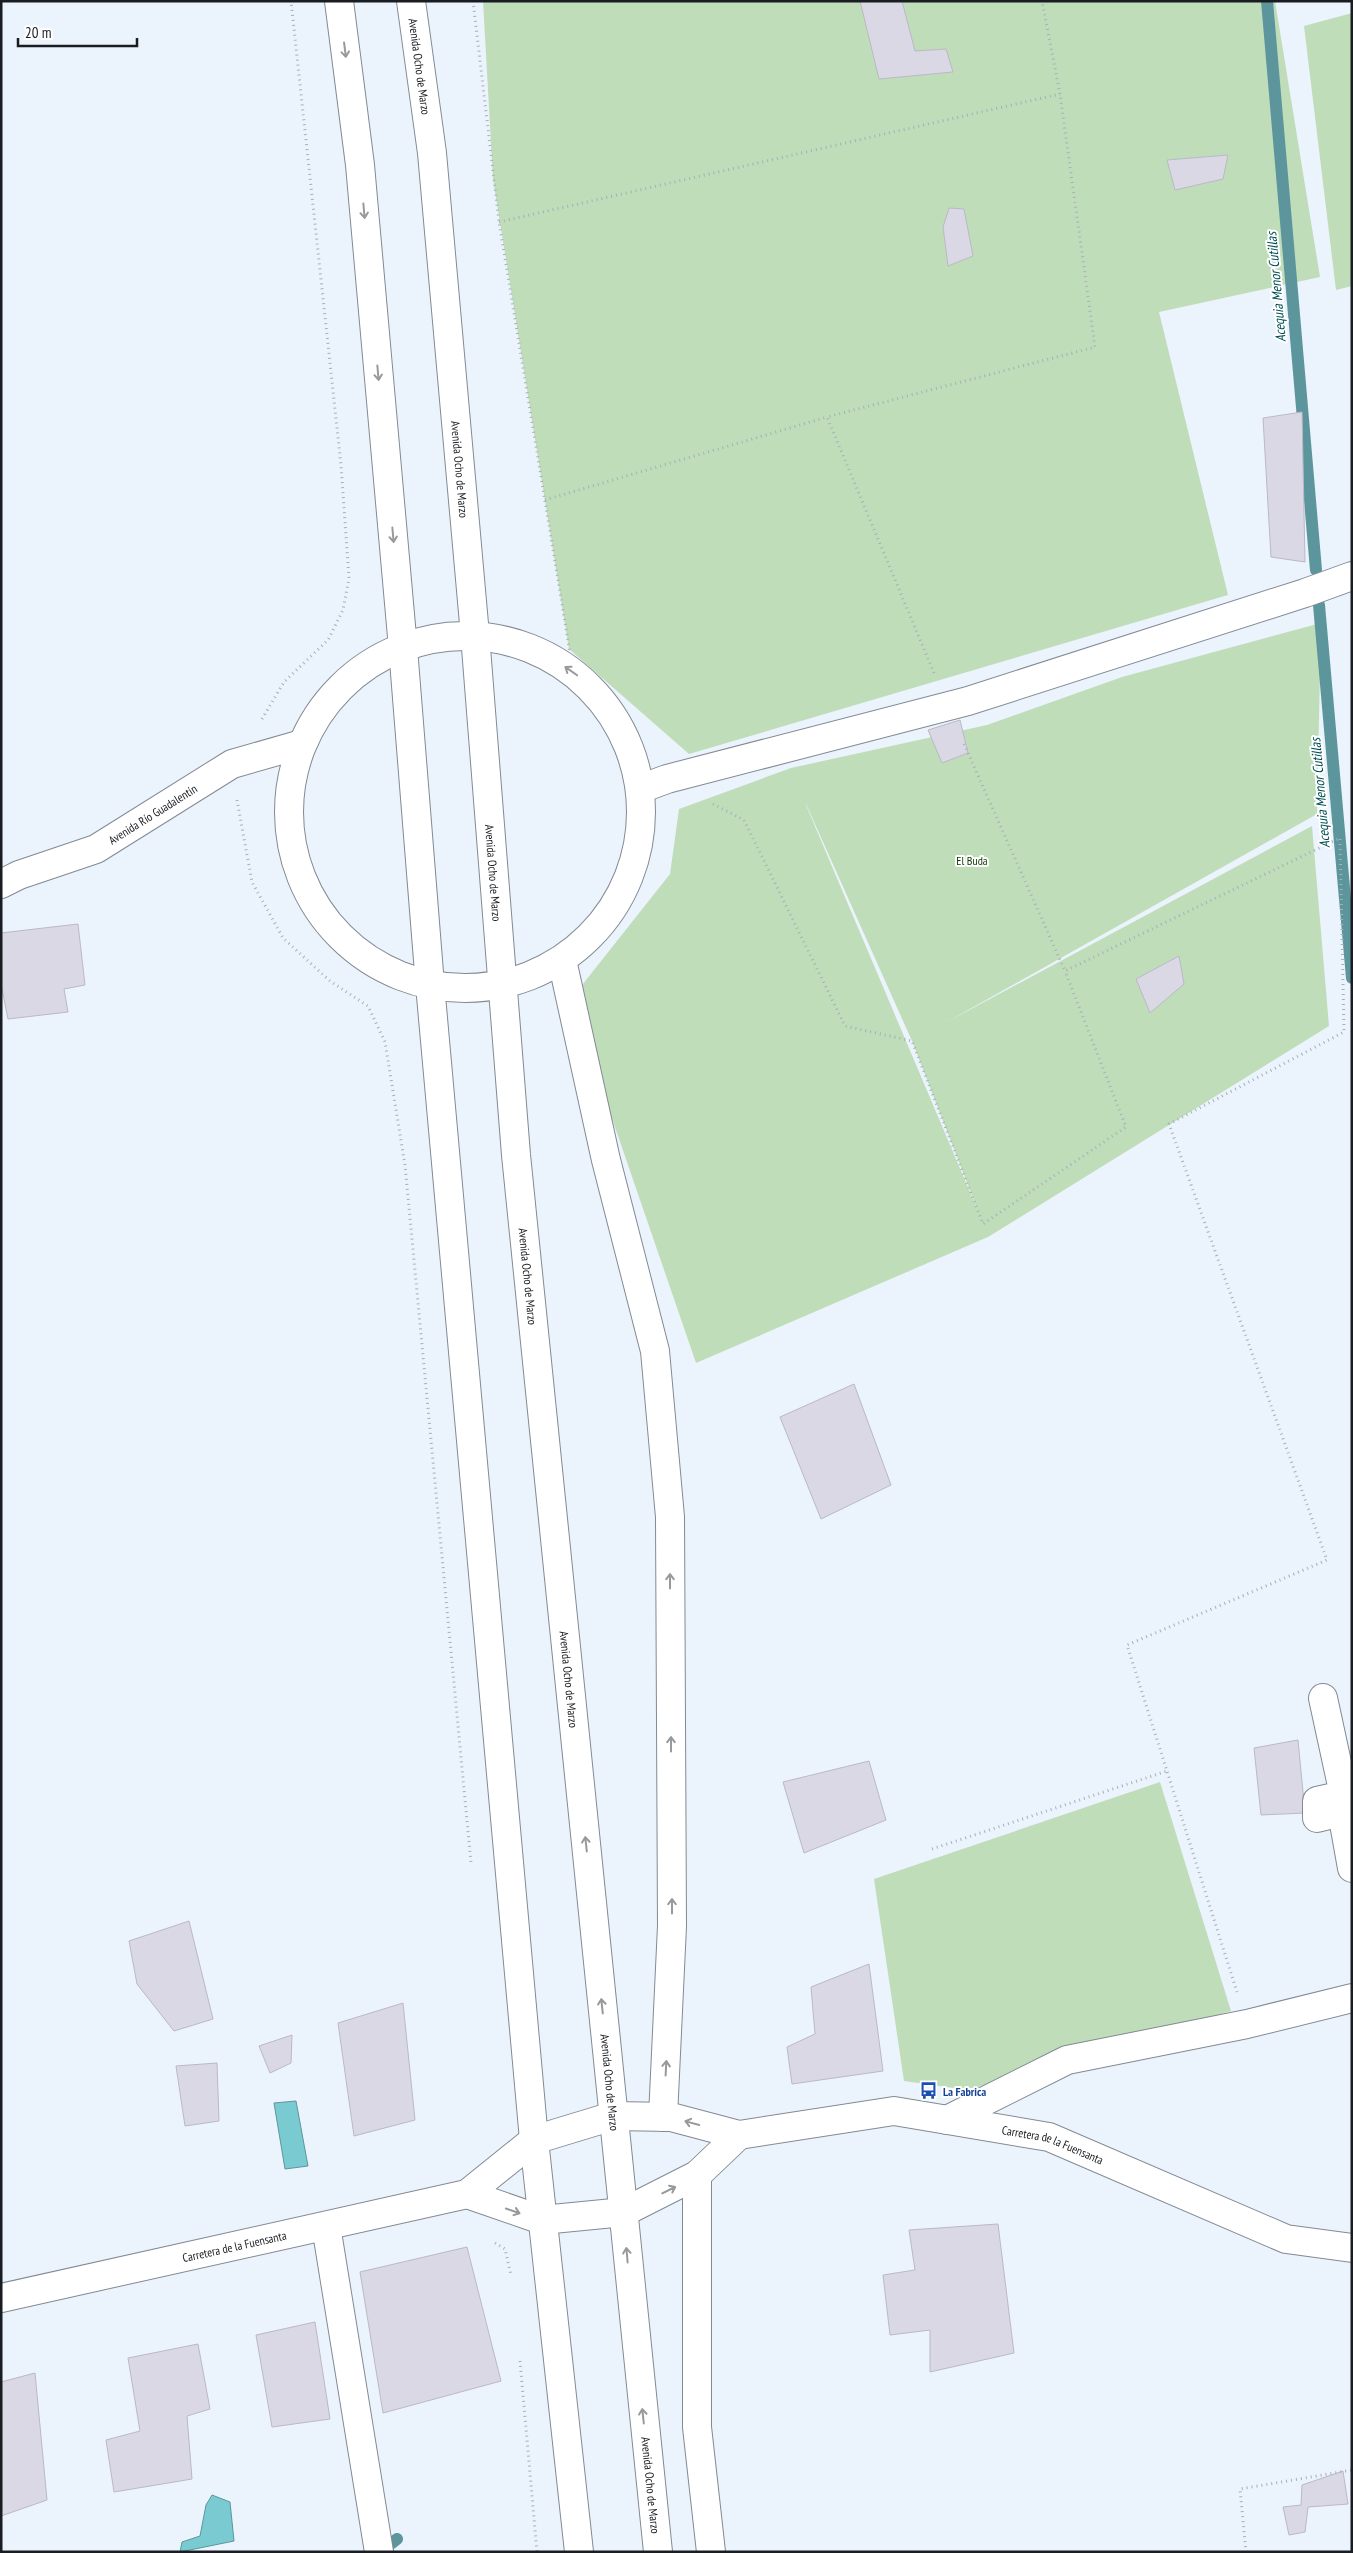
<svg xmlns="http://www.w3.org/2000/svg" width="1353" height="2553" viewBox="0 0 1353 2553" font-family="'PT Sans Narrow',sans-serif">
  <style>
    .green { fill: #c0ddba; fill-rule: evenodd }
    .water { fill: #79cbd1; stroke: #5c969c }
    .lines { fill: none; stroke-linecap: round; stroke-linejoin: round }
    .stream { stroke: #5c969c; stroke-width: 12 }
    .building { fill: #d9d8e4; stroke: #bab9c5 }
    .minor-casing { stroke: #828a93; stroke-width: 30 }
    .secondary-casing { stroke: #828a93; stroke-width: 30 }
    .primary-casing { stroke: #828a93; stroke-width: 30 }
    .path { stroke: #a8afb7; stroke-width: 3; stroke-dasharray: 1 4; stroke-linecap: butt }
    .minor { stroke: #fff; stroke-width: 28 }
    .secondary { stroke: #fff; stroke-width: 28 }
    .primary { stroke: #fff; stroke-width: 28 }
    .oneway { stroke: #98999b }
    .labels { text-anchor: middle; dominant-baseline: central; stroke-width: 4; stroke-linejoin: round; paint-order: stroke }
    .street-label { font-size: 12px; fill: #191c20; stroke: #fff }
    .park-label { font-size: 12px; fill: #103705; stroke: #fff }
    .transit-label { font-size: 12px; font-weight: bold; fill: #164399; stroke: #fff; text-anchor: start }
    .water-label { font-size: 14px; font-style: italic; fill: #004e53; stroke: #fff }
  </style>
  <rect width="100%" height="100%" fill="#ebf3fd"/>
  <!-- green -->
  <g class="green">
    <path d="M483 1H1275L1320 277 1159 312 1228 595 689 754 569 649 493 179Z"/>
    <path d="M1352 13V286L1336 290 1304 26Z"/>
    <path d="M1321 623 1317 814 947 1022 1312 826 1329 1026 988 1237 696 1363 571 999 670 874 679 809 791 768 987 725 1122 677ZM806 804 912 1041 978 1211 806 805Z"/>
    <path d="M1160 1782 1231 2011 968 2090 904 2081 874 1879Z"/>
  </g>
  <!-- water -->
  <g class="water">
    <path d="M296 2101 308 2166 285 2169 274 2103Z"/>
    <path d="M212 2495 230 2502 234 2541 180 2552 182 2542 200 2536 206 2505Z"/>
  </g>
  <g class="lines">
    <!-- stream -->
    <g class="stream">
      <path d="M1267 1 1316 570"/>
      <path d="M1319 605 1352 978"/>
      <path d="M380 2552 397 2539"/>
    </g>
  </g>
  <!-- building -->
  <g class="building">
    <path d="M860 1H902L915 51 946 49 953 72 879 79Z"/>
    <path d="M1228 155 1223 179 1175 190 1167 160Z"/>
    <path d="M949 208 964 209 973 256 948 266 943 227Z"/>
    <path d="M1302 412 1305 562 1271 557 1263 418Z"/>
    <path d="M960 720 968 753 942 763 928 730Z"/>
    <path d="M78 924 85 985 64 989 68 1012 8 1019 1 984V933Z"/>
    <path d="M1179 956 1184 984 1150 1013 1136 979Z"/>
    <path d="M854 1384 891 1485 821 1519 780 1417Z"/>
    <path d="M1298 1740 1305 1813 1261 1815 1254 1748Z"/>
    <path d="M869 1761 886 1820 804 1853 783 1782Z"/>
    <path d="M189 1921 213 2019 174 2031 137 1984 129 1941Z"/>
    <path d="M869 1964 883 2071 792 2084 787 2047 815 2034 811 1987Z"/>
    <path d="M403 2003 415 2120 354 2136 338 2023Z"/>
    <path d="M292 2035 291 2063 270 2073 259 2046Z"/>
    <path d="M217 2063 219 2121 185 2126 176 2066Z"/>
    <path d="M998 2224 1014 2353 930 2372V2330L890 2335 883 2275 915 2270 909 2230Z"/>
    <path d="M467 2247 501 2381 383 2413 360 2272Z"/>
    <path d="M315 2322 330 2419 272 2427 256 2335Z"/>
    <path d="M198 2344 210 2409 187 2416 192 2479 114 2492 106 2440 140 2431 128 2358Z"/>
    <path d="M35 2373 47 2500 1 2516V2382Z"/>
    <path d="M1343 2471 1348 2504 1308 2507 1305 2532 1289 2535 1283 2507 1301 2505 1302 2485Z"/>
  </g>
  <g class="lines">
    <defs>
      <g id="minor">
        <path d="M640 789 667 779 968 701 1305 593 1352 576"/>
        <path id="s1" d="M1 884 19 875 96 849 232 764 302 744"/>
        <path d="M562 960 606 1160 655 1351 670 1517 672 1926 663 2117"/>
        <path d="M1323 1698 1344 1795 1317 1801V1818L1342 1812 1352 1868"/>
        <path d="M947 2120 1067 2060 1247 2024 1352 1998"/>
        <path d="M697 2175V2427L711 2552"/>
        <path d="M326 2226 379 2552"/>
      </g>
      <g id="secondary">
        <path d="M467 2194 542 2220 624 2212 697 2175 739 2135"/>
        <path id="s2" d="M1 2298 467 2194 534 2140 613 2116 671 2117 739 2135 894 2111 1049 2137 1286 2239 1352 2248"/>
      </g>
      <g id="primary">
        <path d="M339 1 360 165 403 648 430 985 534 2140 579 2552"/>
        <path id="s3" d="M411 1 432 153 475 635 516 1155 658 2552"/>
        <circle cx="465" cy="812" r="176"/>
      </g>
    </defs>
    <!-- minor casing -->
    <use href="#minor" class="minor-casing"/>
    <!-- secondary casing -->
    <use href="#secondary" class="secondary-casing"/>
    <!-- primary casing -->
    <use href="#primary" class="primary-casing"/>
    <!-- path -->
    <g class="path">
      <path d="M473 1 499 222 573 671"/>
      <path d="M499 222 1060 94"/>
      <path d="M545 500 827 417"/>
      <path d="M934 673 827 417 1095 347 1060 94 1042 1"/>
      <path d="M262 719 284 682 328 640 343 610 349 578 341 465 291 1"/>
      <path d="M964 744 1065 971 1340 838 1344 1032 1169 1124 1327 1560 1127 1645 1237 1992"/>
      <path d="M237 800 252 882 283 938 330 981 368 1006 385 1042 405 1165 471 1863"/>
      <path d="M713 804 744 820 845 1026 912 1041 983 1224 1126 1127 1065 971"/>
      <path d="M932 1849 1167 1771"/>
      <path d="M495 2243 505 2249 511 2275"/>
      <path d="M520 2361 537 2552"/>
      <path d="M1246 2552 1240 2489 1352 2470"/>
    </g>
    <!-- minor -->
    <use href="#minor" class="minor"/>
    <!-- secondary -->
    <use href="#secondary" class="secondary"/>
    <!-- primary -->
    <use href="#primary" class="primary"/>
  </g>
  <!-- one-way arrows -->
  <defs><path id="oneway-shaft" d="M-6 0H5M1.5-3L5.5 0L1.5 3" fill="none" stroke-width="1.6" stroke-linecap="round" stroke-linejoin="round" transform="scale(1.25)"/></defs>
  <g class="oneway">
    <use href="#oneway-shaft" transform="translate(345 50) rotate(83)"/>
    <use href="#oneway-shaft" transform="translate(364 211) rotate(85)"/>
    <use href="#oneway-shaft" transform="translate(378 373) rotate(85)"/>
    <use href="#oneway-shaft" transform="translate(393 535) rotate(85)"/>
    <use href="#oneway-shaft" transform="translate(571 671) rotate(-145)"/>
    <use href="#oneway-shaft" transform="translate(670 1581) rotate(-90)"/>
    <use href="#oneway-shaft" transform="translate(671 1744) rotate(-90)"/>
    <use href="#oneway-shaft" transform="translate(586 1844) rotate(-96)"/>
    <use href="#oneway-shaft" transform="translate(672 1906) rotate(-90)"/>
    <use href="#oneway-shaft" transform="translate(602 2006) rotate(-96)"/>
    <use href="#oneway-shaft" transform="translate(666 2068) rotate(-87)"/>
    <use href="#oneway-shaft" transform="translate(692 2123) rotate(-165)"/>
    <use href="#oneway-shaft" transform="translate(669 2190) rotate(-26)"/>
    <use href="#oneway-shaft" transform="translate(513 2211) rotate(19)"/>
    <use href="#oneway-shaft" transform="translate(627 2255) rotate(-95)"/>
    <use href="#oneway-shaft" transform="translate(643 2416) rotate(-96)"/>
  </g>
  <!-- icons -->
  <defs>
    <symbol id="bus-bare" viewBox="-9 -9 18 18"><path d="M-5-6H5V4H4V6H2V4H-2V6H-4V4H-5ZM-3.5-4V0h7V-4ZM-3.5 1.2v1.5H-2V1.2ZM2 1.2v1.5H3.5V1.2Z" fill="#1a4fb4" stroke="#fff" stroke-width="2.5" paint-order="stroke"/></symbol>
  </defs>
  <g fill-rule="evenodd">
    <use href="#bus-bare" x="916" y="2078" width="25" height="25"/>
  </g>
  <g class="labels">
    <!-- street labels -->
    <g class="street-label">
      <text stroke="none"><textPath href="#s3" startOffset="66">Avenida Ocho de Marzo</textPath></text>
      <text stroke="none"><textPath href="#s3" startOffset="471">Avenida Ocho de Marzo</textPath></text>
      <text stroke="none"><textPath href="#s1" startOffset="168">Avenida Río Guadalentín</textPath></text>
      <text stroke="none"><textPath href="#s3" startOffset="876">Avenida Ocho de Marzo</textPath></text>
      <text stroke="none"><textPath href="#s3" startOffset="1281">Avenida Ocho de Marzo</textPath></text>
      <text stroke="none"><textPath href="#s3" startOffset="1686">Avenida Ocho de Marzo</textPath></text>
      <text stroke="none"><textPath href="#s3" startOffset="2091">Avenida Ocho de Marzo</textPath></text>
      <text stroke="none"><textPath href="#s2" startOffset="1094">Carretera de la Fuensanta</textPath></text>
      <text stroke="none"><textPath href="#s2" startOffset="239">Carretera de la Fuensanta</textPath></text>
      <text stroke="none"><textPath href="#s3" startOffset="2496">Avenida Ocho de Marzo</textPath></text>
    </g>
    <!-- park labels -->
    <g class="park-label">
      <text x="972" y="860">El Buda</text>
    </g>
    <!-- transit labels -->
    <g class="transit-label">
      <text x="943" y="2091">La Fabrica</text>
    </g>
    <!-- water labels -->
    <g class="water-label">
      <text transform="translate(1276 287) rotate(-95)">Acequia Menor Cutillas</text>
      <text transform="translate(1320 793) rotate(-95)">Acequia Menor Cutillas</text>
    </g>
  </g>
  <!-- border -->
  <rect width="1353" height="2553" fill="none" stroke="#191c20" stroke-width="5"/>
  <!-- scale -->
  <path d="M18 38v8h119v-8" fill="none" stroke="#191c20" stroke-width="2.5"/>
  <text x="25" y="38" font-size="15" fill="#191c20" stroke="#ffffff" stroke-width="4" paint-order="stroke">20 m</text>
</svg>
